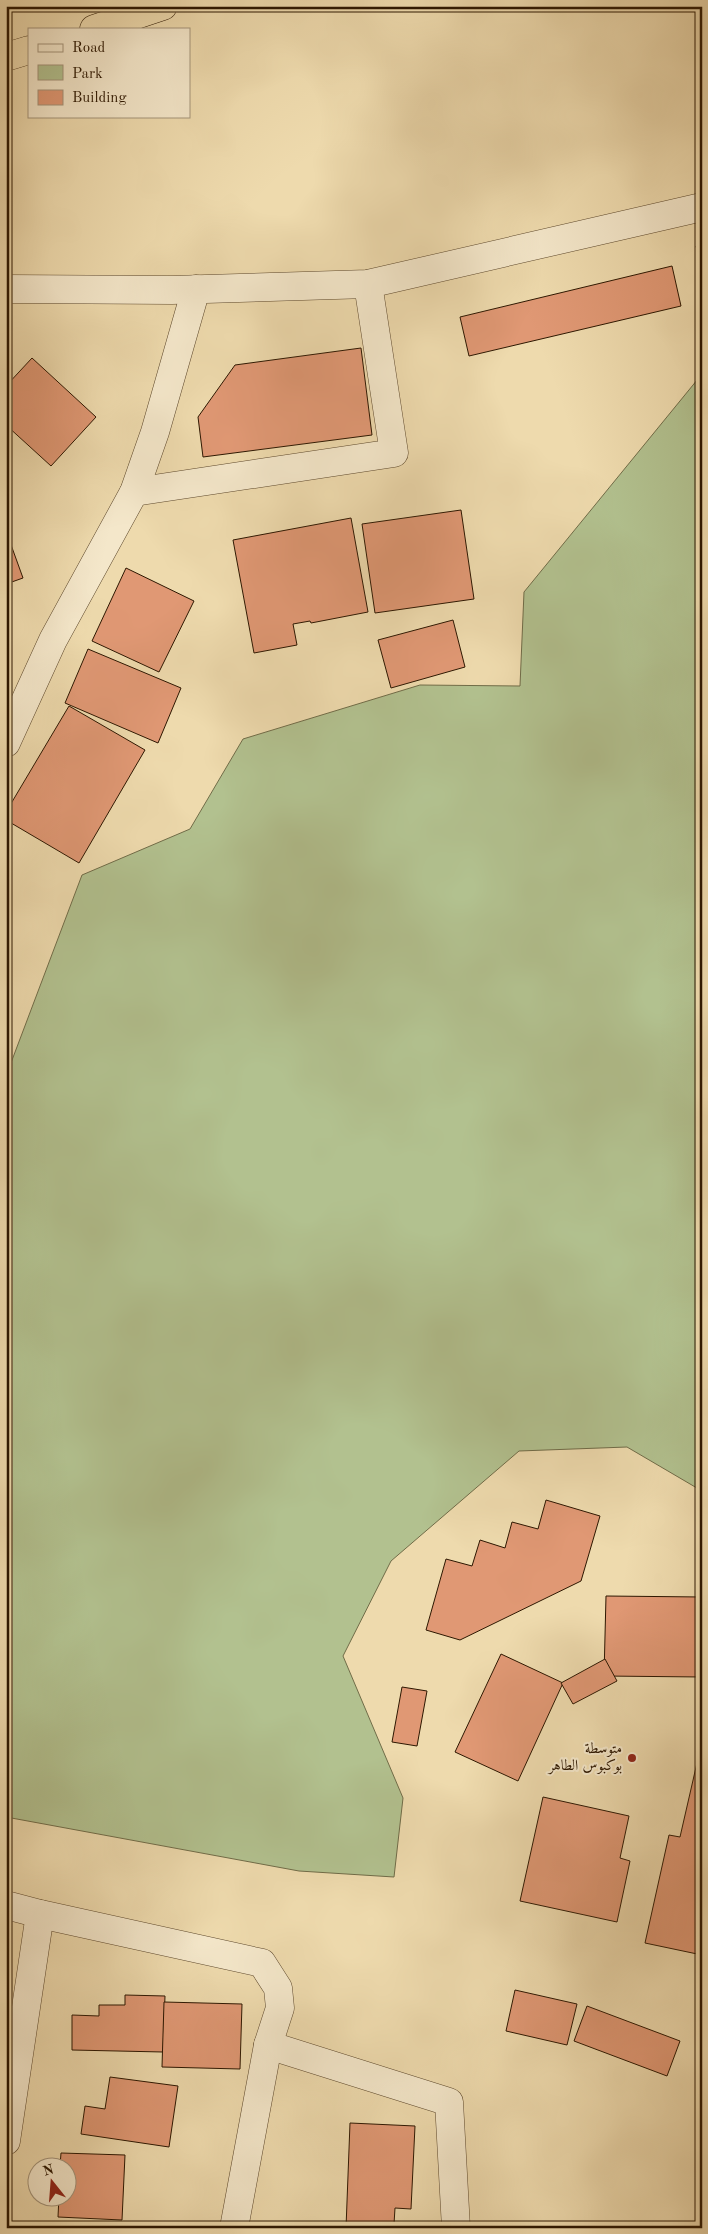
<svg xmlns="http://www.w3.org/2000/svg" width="708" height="2234" viewBox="0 0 708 2234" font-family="'Old Standard TT',Amiri,serif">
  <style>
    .green { fill: #b2c18f; stroke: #706c48 }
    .building { fill: #e09874; stroke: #2d1701 }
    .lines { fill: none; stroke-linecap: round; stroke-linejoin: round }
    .minor-casing { stroke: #5d482c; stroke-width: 29 }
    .highway-casing { stroke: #2d1701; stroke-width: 29 }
    .minor { stroke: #f4e7ca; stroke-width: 28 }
    .highway { stroke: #eedaad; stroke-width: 28 }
    .poi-dot { fill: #8f2418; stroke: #f4e7ca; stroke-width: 2 }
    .labels { text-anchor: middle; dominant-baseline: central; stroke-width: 4; stroke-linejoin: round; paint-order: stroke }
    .poi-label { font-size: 15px; fill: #2d1701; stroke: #f4e7ca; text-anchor: end }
  </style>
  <rect width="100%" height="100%" fill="#eedaad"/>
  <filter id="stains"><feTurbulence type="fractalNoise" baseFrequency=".004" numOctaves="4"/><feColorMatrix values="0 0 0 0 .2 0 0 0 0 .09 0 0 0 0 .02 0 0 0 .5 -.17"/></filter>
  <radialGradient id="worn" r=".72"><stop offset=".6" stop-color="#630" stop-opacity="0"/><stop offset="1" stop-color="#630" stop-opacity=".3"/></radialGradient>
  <!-- green -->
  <path class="green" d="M702 374V1491L627 1447 519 1451 391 1561 343 1656 403 1798 394 1877 299 1871 6 1817V1076L82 875 190 829 243 739 420 685 520 686 524 592Z"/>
  <!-- building -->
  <g class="building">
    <path d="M702 245V271L696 246Z"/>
    <path d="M672 266 681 306 469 356 460 317Z"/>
    <path d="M361 348 372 435 203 457 198 417 235 365Z"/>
    <path d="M32 358 96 417 51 466 6 425V386Z"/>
    <path d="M461 510 474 599 375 613 362 524Z"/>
    <path d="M351 518 368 612 311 623 310 621 293 624 297 645 254 653 233 540Z"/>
    <path d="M6 531 23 578 6 584Z"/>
    <path d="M126 568 194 601 159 672 92 641Z"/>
    <path d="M453 620 465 667 391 688 378 640Z"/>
    <path d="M88 649 181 688 158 743 65 703Z"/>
    <path d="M69 706 145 750 79 863 6 820V812Z"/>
    <path d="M546 1500 600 1516 581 1581 460 1640 426 1630 446 1559 472 1566 480 1540 505 1548 512 1522 538 1529Z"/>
    <path d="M606 1596 702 1597V1677L604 1676Z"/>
    <path d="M501 1654 563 1683 518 1781 455 1752Z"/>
    <path d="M605 1659 617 1681 573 1704 561 1683Z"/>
    <path d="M402 1687 427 1691 417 1746 392 1742Z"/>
    <path d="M702 1741V1955L645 1943 669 1835 680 1837Z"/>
    <path d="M543 1797 629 1816 620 1858 630 1861 617 1922 520 1901Z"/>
    <path d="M515 1990 577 2004 567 2045 506 2031Z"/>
    <path d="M125 1995 165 1996 163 2052 72 2050V2015L99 2016V2005H125Z"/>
    <path d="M164 2002 242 2004 240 2069 162 2067Z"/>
    <path d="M587 2006 680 2041 667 2076 574 2041Z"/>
    <path d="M110 2077 178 2086 169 2147 81 2134 85 2106 105 2109Z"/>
    <path d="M350 2123 415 2126 411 2209 395 2208 394 2224 383 2223V2228H346Z"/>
    <path d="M61 2153 125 2155 122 2220 58 2217 59 2196H68V2166H60Z"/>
  </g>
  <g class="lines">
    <defs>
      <g id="minor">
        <path d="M6 289 172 290 368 284 702 207"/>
        <path d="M134 492 394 453 368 284"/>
        <path d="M6 743 53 640 134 492 155 432 196 289"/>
        <path d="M6 1905 40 1914 262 1963 278 1988 280 2008 268 2045 234 2228"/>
        <path d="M268 2045 449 2102 456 2228"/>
        <path d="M6 2141 40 1914"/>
      </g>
      <g id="highway">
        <path d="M94 29 163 6"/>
        <path d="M6 57 29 50"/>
      </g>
    </defs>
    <!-- minor casing -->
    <use href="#minor" class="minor-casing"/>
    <!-- highway casing -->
    <use href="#highway" class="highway-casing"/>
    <!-- minor -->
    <use href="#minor" class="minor"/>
    <!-- highway -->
    <use href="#highway" class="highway"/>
  </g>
  <!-- markers -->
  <circle class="poi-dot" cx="632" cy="1758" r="5"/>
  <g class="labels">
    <!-- poi labels -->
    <g class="poi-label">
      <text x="622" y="1749">متوسطة<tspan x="622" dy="17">بوكبوس الطاهر</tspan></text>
    </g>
  </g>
  <!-- margin -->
  <rect width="708" height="2234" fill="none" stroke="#eedaad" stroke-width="25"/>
  <rect x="8" y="8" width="693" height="2219" fill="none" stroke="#2d1701" stroke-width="2.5"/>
  <rect x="12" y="12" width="683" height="2209" fill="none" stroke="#2d1701"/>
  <!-- legend -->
  <rect x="28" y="28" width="162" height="90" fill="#f4e7ca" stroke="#a4947a"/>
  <rect x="38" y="44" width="25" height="8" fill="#f4e7ca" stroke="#a4947a"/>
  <text x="72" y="52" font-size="15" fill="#2d1701">Road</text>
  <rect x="38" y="65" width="25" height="15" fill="#b2c18f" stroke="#a4947a"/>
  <text x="72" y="78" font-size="15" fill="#2d1701">Park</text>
  <rect x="38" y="90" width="25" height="15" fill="#e09874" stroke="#a4947a"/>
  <text x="72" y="102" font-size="15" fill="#2d1701">Building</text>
  <!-- north arrow -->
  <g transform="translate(52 2182) rotate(343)"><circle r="24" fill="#f4e7ca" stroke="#a4947a"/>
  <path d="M0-4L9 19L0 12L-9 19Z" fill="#8f2418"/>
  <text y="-8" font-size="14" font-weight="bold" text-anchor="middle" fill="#2d1701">N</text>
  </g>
  <rect width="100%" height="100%" filter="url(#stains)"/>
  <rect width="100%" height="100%" fill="url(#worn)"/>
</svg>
